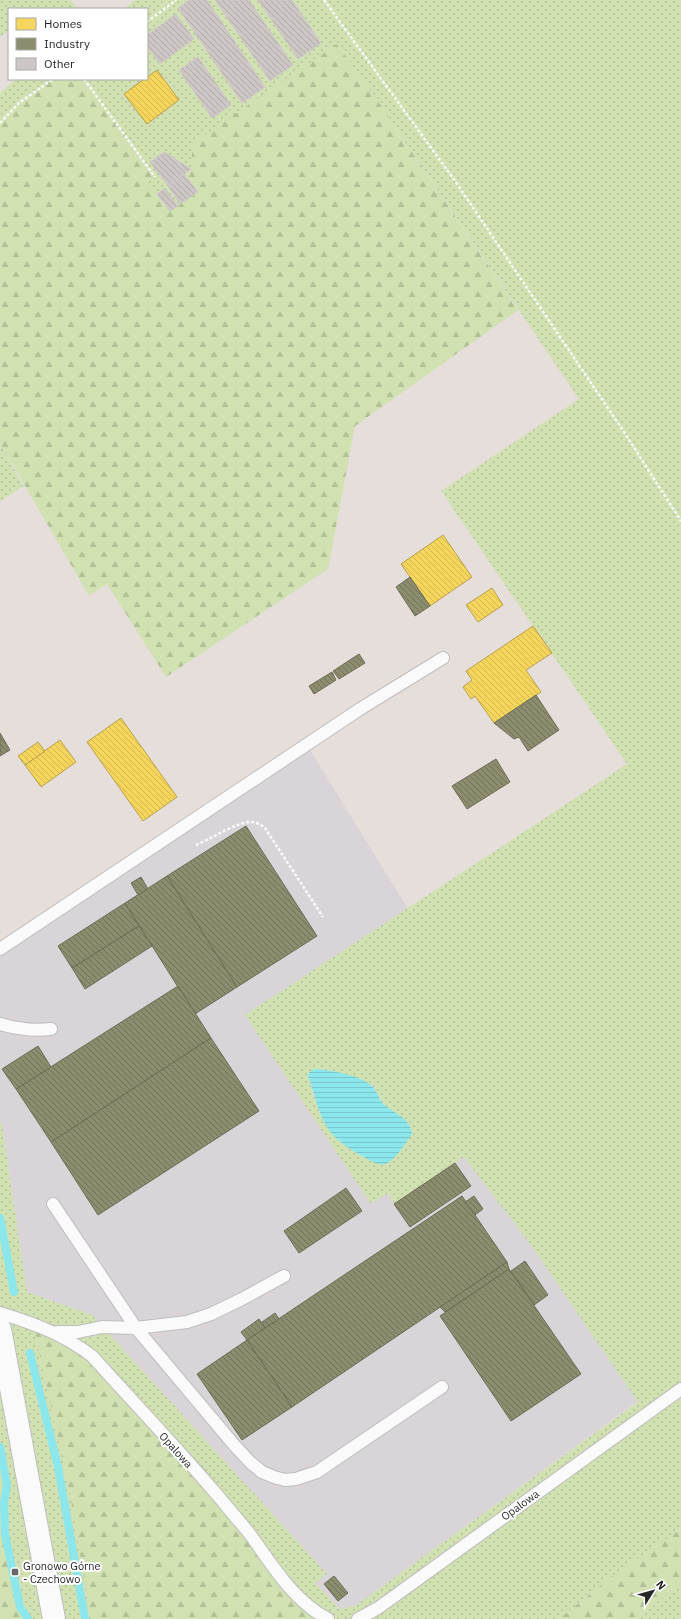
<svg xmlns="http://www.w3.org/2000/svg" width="681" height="1619" viewBox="0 0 681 1619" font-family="'IBM Plex Sans',sans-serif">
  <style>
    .industrial { fill: #d8d4d8 }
    .grass { fill: url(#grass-dots); fill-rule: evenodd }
    .forest { fill: url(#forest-firs) }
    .water { fill: url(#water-rules) }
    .homes { fill: url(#homes-back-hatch); stroke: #b8a04c }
    .industry { fill: url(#industry-back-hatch); stroke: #6d6d58 }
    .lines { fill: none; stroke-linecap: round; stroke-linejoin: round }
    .stream { stroke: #8be7eb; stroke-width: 8 }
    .building { fill: url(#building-back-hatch); stroke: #d1cac8 }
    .service-casing { stroke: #bfbdbd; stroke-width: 14 }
    .minor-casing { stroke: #bfbdbd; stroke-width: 24 }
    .path { stroke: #fbfafa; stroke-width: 2.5; stroke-dasharray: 3 2; stroke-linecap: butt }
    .service { stroke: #fbfafa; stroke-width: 12 }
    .minor { stroke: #fbfafa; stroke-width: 22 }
    .poi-dot { fill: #696665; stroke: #fff; stroke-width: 1.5 }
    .labels { text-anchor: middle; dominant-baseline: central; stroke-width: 4; stroke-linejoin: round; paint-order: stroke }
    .street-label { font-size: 11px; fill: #262626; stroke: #fff }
    .poi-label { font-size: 11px; fill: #262626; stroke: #fff; text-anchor: start }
  </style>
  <defs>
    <pattern id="grass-dots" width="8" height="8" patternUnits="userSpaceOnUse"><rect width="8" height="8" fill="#d1e1b2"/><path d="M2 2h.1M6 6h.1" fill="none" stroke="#b3c199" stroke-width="1.8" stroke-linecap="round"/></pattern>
    <pattern id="forest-firs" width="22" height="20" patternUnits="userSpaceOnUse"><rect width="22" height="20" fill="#d1e1b2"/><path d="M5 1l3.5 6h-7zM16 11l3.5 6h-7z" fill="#b3c199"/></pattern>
    <pattern id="water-rules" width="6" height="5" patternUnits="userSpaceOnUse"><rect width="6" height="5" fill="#8be7eb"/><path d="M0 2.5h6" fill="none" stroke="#78c6c9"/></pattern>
    <pattern id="homes-back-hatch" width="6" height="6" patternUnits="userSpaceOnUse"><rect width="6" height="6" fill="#f6d55c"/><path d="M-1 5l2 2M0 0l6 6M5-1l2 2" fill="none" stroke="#d3b750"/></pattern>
    <pattern id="industry-back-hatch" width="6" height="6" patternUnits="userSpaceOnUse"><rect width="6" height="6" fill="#8c8c6e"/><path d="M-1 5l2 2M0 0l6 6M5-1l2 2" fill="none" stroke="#72725a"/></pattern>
    <pattern id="building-back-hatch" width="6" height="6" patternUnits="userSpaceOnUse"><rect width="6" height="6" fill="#ccc7c5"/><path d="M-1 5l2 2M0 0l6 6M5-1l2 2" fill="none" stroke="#afaba9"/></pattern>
  </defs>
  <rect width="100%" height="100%" fill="#e6dedb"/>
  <!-- industrial -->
  <path class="industrial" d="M307 745 408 909 246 1015 388 1193 394 1203 464 1156 531 1245 638 1401 355 1606 340 1609 315 1583 327 1574 92 1315 27 1292 2 1125 0 1122V949Z"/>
  <!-- grass -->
  <g class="grass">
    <path d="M0 0H70L79 9H9V30L0 37Z"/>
    <path d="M135 0H681V1529L611 1577 559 1619H328L33 1324 70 1494 91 1619H28L20 1607 5 1534 4 1502 7 1485 0 1447V1122L2 1125 27 1292 92 1315 327 1574 315 1583 340 1609 355 1606 638 1402 531 1245 464 1157 394 1204 388 1193 371 1204 245 1015 627 764 441 491 579 399 375 97 337 44 198 192 170 211 148 182 155 176 84 79H147V9H124ZM316 1069C331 1070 362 1077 373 1086 378 1091 378 1100 384 1105 392 1112 401 1115 408 1123L370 1160C357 1153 342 1145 332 1134 319 1119 314 1095 308 1077L309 1073Z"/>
    <path d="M16 79H53L19 103 0 123V93Z"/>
    <path d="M0 443 23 486 0 502Z"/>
    <path d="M681 1581V1619H638Z"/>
  </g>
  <!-- forest -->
  <g class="forest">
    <path d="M337 44 375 97 518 310 355 426 328 569 166 677 107 584 89 596 0 443V123L19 103 53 79H84L155 177 148 182 170 211 197 192 184 174 191 169 193 143Z"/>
    <path d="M33 1324 92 1356 281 1577 328 1619H91L70 1494Z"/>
    <path d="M0 1447 7 1485 4 1502 5 1534 20 1607 28 1619H0Z"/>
    <path d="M681 1529V1581L638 1619H559L611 1577Z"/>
  </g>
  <!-- water -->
  <path class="water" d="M316 1069C331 1070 362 1076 372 1086 379 1092 378 1101 386 1106 397 1115 410 1118 412 1134 405 1143 396 1160 385 1164 377 1166 368 1159 362 1156 351 1150 340 1143 332 1134 319 1119 315 1095 308 1076L309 1073 312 1070Z"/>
  <!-- homes -->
  <g class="homes">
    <path d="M157 70 179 100 147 124 124 94 144 79H147V77Z"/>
    <path d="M443 535 472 577 430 606 401 564Z"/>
    <path d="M492 588 503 605 478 622 466 605Z"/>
    <path d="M533 626 552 653 526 670 541 692 494 723 475 696 471 699 463 687 472 680 466 671Z"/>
    <path d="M121 718 177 797 143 821 87 742Z"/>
    <path d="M60 740 76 762 41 787 25 765Z"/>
    <path d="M38 742 45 751 25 765 18 756Z"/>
  </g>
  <!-- industry -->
  <g class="industry">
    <path d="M410 577 430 606 415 616 396 587Z"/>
    <path d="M359 654 365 663 339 679 333 671Z"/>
    <path d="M332 672 336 680 314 694 309 686Z"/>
    <path d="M536 695 559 730 528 751 519 737 514 739 494 723Z"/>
    <path d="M0 733 10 750 0 756Z"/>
    <path d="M496 759 510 782 467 809 452 786Z"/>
    <path d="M246 826 317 936 237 987 167 876Z"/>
    <path d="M167 876 237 987 195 1014 125 903Z"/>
    <path d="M141 877 148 889 138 895 131 883Z"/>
    <path d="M125 903 139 926 72 968 58 946Z"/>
    <path d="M139 926 152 946 85 989 72 968Z"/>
    <path d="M178 986 211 1038 51 1142 16 1089Z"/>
    <path d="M211 1038 259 1111 98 1215 51 1142Z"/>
    <path d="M38 1046 51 1067 16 1089 2 1069Z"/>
    <path d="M455 1163 471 1186 410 1227 394 1204Z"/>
    <path d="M346 1188 362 1211 299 1253 284 1231Z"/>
    <path d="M462 1196 507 1262 292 1407 247 1340Z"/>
    <path d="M474 1196 483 1209 475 1215 465 1202Z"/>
    <path d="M525 1261 548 1295 534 1305 511 1271Z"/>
    <path d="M507 1262 509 1269 445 1312 440 1307Z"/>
    <path d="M509 1269 581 1374 511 1421 440 1316Z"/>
    <path d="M275 1313 279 1319 265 1328 262 1322Z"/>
    <path d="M259 1319 265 1328 247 1340 241 1332Z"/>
    <path d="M247 1340 292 1407 242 1440 197 1374Z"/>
    <path d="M334 1576 348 1593 338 1601 324 1584Z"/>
  </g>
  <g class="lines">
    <!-- stream -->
    <g class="stream">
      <path d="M0 1218 14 1292"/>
      <path d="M30 1353 58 1467 85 1619"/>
      <path d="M0 1447 7 1485 4 1502 5 1534 20 1607 28 1619"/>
    </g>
  </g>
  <!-- building -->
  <g class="building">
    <path d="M189 0H207L265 87 242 103 178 8Z"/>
    <path d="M215 0H249L293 65 270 81Z"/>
    <path d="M258 0H292L321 43 298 59Z"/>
    <path d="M176 14 194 39 160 64 147 46V35Z"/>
    <path d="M198 57 231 105 212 118 179 70Z"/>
    <path d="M164 152 191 169 168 186 150 162Z"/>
    <path d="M184 174 198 192 180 204 168 186Z"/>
    <path d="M165 188 178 206 170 211 157 194Z"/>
  </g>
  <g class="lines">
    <defs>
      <g id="service">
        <path d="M0 949 360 709 443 658"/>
        <path d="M0 1024C17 1029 33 1031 51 1029"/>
        <path d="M53 1204 136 1328 235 1446 251 1463 262 1472 274 1477 285 1480 296 1479 317 1472 442 1387"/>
        <path d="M0 1313C35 1324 63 1334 92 1356 136 1405 182 1453 224 1503 232 1513 241 1523 249 1533 272 1564 292 1600 328 1619"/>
        <path d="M57 1332H78L102 1327 136 1328 187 1322 211 1314 242 1299 284 1276"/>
        <path d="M358 1619 378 1608 681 1389"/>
      </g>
      <path id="minor" d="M0 1329 54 1619"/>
    </defs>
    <!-- service casing -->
    <use href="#service" class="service-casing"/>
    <!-- minor casing -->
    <use href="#minor" class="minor-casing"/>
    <!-- path -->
    <g class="path">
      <path d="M324 0 453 178 624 432 681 521"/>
      <path d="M147 22 176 0"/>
      <path d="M84 79 155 177"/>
      <path d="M0 123 19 103 53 79"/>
      <path d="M196 845C211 839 236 822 251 822 257 822 261 825 265 828L323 917"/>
    </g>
    <!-- service -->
    <use href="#service" class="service"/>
    <!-- minor -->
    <use href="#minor" class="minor"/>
  </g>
  <!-- markers -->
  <rect class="poi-dot" x="11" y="1568" width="8" height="8" rx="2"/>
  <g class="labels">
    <!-- street labels -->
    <g class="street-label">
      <text transform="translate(176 1450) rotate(48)">Opalowa</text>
      <text transform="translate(520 1505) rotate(-36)">Opalowa</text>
    </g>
    <!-- poi labels -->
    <g class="poi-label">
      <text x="23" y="1566">Gronowo Górne<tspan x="23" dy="13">- Czechowo</tspan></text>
    </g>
  </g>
  <!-- legend -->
  <rect x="8" y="8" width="140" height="72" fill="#ffffff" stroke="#a8a8a8"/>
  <rect x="16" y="18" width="20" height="12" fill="#f6d55c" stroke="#a8a8a8"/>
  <text x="44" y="28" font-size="12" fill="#262626">Homes</text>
  <rect x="16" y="38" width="20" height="12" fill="#8c8c6e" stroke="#a8a8a8"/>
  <text x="44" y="48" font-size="12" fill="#262626">Industry</text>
  <rect x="16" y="58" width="20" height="12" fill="#ccc7c5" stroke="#a8a8a8"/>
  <text x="44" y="68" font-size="12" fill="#262626">Other</text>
  <!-- north arrow -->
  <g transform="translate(653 1591) rotate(53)" stroke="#ffffff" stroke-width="3" paint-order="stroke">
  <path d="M0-3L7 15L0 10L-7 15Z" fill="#262626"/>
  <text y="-6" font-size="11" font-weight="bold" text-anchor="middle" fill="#262626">N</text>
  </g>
</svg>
